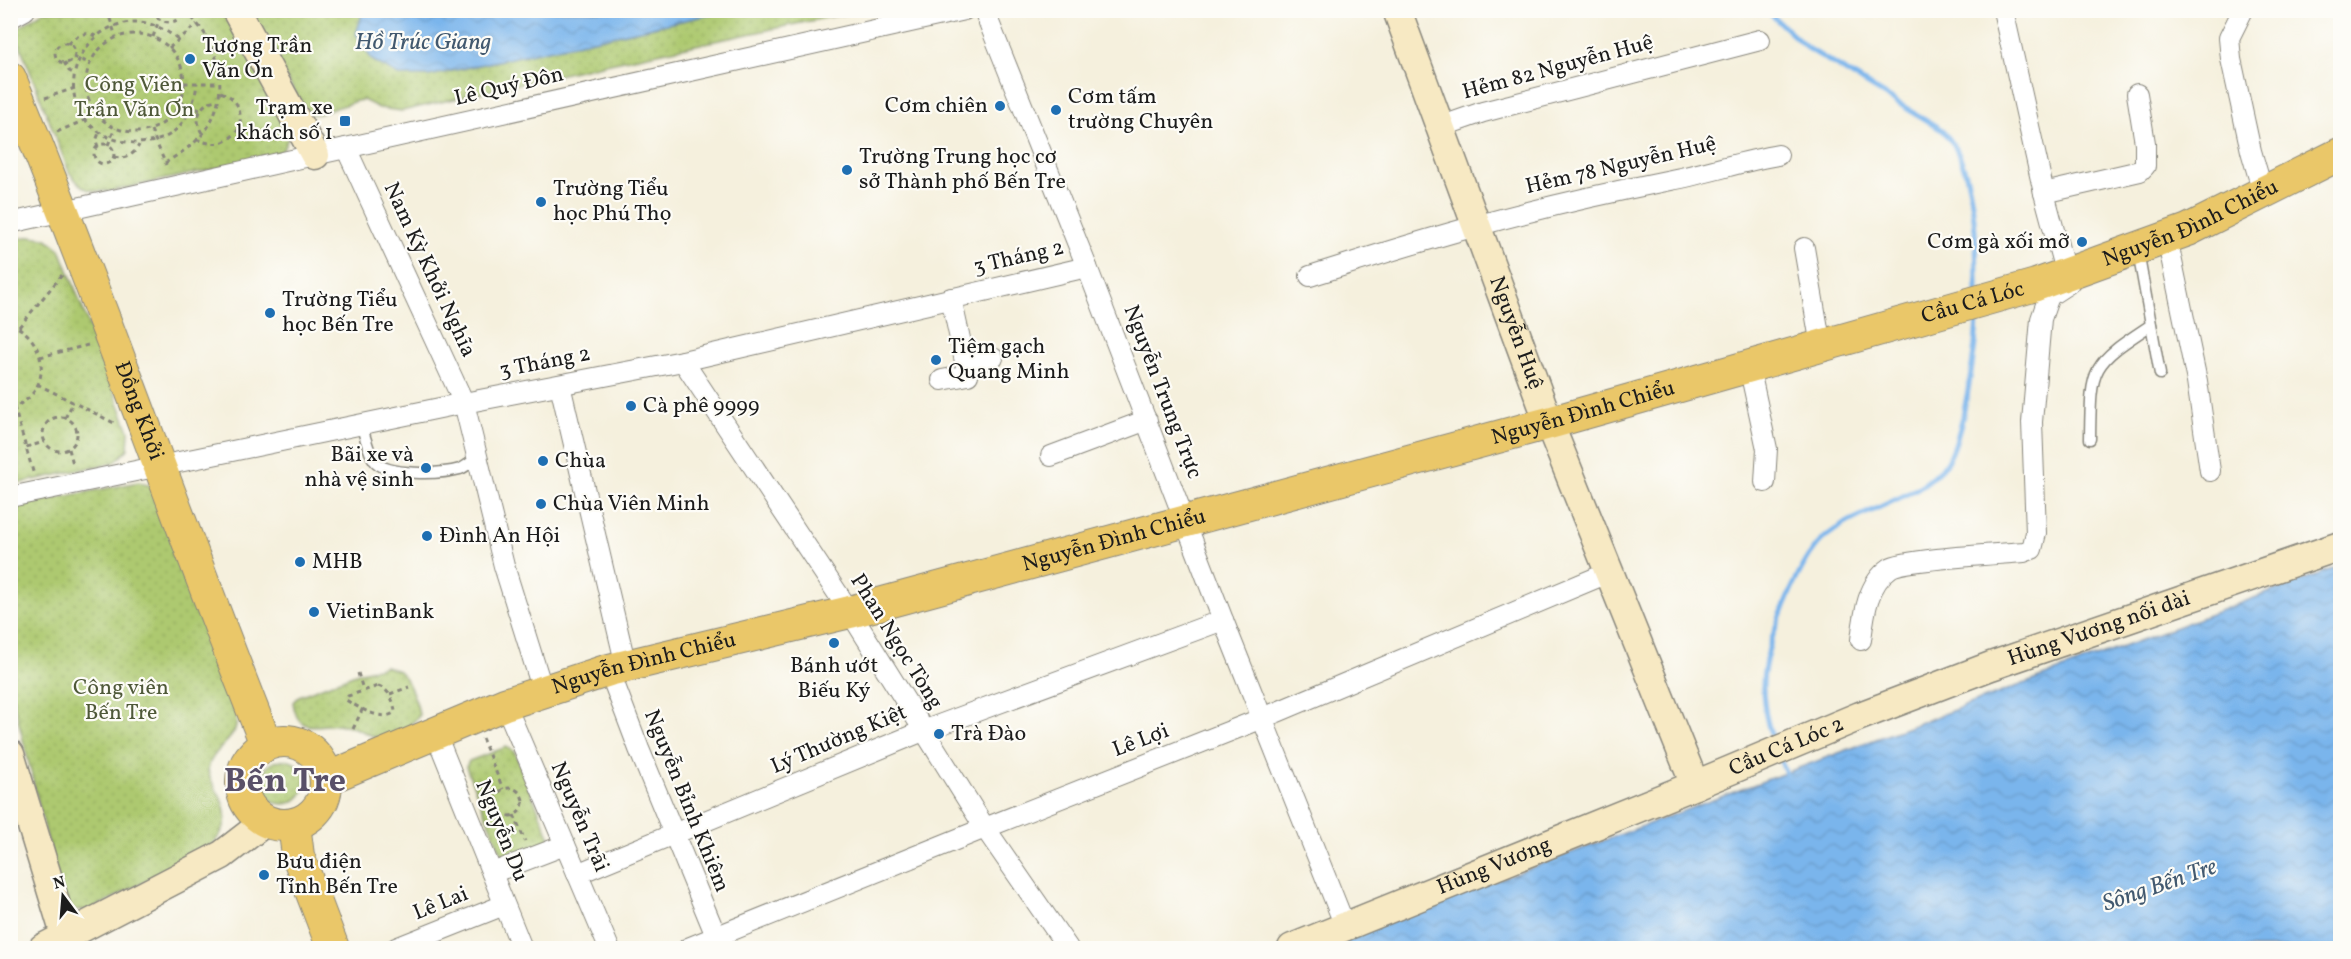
<svg xmlns="http://www.w3.org/2000/svg" width="2351" height="959" viewBox="0 0 2351 959" font-family="Vollkorn,serif">
  <style>
    .park { fill: url(#park-dots); stroke: #647246; stroke-width: 1.5 }
    .water { fill: url(#water-waves); stroke: #4b6884; stroke-width: 1.5 }
    .lines { fill: none; stroke-linecap: round; stroke-linejoin: round }
    .stream { stroke: #7ab5ec; stroke-width: 5 }
    .lane-casing { stroke: #88867c; stroke-width: 13 }
    .street-casing { stroke: #88867c; stroke-width: 22 }
    .secondary-casing { stroke: #88867c; stroke-width: 31 }
    .primary-casing { stroke: #88867c; stroke-width: 34 }
    .path { stroke: #88867c; stroke-width: 3; stroke-dasharray: 4.5 4.5; stroke-linecap: butt }
    .lane { stroke: #fff; stroke-width: 10 }
    .street { stroke: #fff; stroke-width: 20 }
    .secondary { stroke: #f7e9c3; stroke-width: 28 }
    .primary { stroke: #eac769; stroke-width: 32 }
    .poi-dot { fill: #1f6fb2; stroke: #fdfcf7; stroke-width: 2 }
    .labels { text-anchor: middle; dominant-baseline: central; stroke-width: 4.5; stroke-linejoin: round; paint-order: stroke }
    .poi-label { font-size: 22px; fill: #1c1c1c; stroke: #fdfcf7; text-anchor: start }
    .street-label { font-size: 22px; fill: #1c1c1c; stroke: #fdfcf7 }
    .park-label { font-size: 22px; fill: #4f5939; stroke: #fdfcf7 }
    .water-label { font-size: 24px; font-style: italic; fill: #42596f; stroke: #fdfcf7 }
    .town-label { font-size: 34px; font-weight: bold; fill: #595068; stroke: #fdfcf7 }
  </style>
  <defs>
    <pattern id="park-dots" width="8" height="8" patternUnits="userSpaceOnUse" patternTransform="scale(1.5)"><rect width="8" height="8" fill="#adc970"/><path d="M2 2h.1M6 6h.1" fill="none" stroke="#94ac60" stroke-width="1.8" stroke-linecap="round"/></pattern>
    <pattern id="water-waves" width="16" height="10" patternUnits="userSpaceOnUse" patternTransform="scale(1.5)"><rect width="16" height="10" fill="#7ab5ec"/><path d="M0 5q4-4 8 0t8 0" fill="none" stroke="#699bca"/></pattern>
  </defs>
  <rect width="100%" height="100%" fill="#fdfcf7"/>
  <filter id="ink" filterUnits="userSpaceOnUse"><feTurbulence type="fractalNoise" baseFrequency=".0167" numOctaves="2"/><feDisplacementMap in="SourceGraphic" scale="12" xChannelSelector="R" yChannelSelector="G"/><feConvolveMatrix kernelMatrix="1 2 1 2 8 2 1 2 1" color-interpolation-filters="sRGB"/></filter>
  <filter id="wash" filterUnits="userSpaceOnUse"><feTurbulence type="fractalNoise" baseFrequency=".008" numOctaves="4" result="noise"/><feDisplacementMap in="SourceGraphic" scale="24" xChannelSelector="R" yChannelSelector="G"/><feGaussianBlur stdDeviation="1.35" result="paint"/><feColorMatrix in="noise" values="0 0 0 0 0 0 0 0 0 0 0 0 0 0 0 0 0 1.4 0 .05"/><feComposite in="paint" operator="in"/></filter>
  <g filter="url(#wash)">
    <rect width="100%" height="100%" fill="#f5f0dd"/>
    <!-- park -->
    <g class="park">
      <path d="M44 11H228L289 137 282 151 264 158 111 191C88 192 83 191 69 172L18 40 17 29Z"/>
      <path d="M249 11H858L610 63 402 111 379 108 363 100 356 101 319 114H307Z"/>
      <path d="M32 236 47 239 60 249 129 431 128 449 115 462 11 485V240Z"/>
      <path d="M139 482 151 486 161 498 236 712C236 716 237 722 236 726 233 741 213 750 209 765 206 775 213 782 217 791 231 815 228 830 208 849L90 910H76L63 902 11 691 10 507Z"/>
      <path d="M385 666C389 668 395 669 399 671 409 680 418 704 419 716L407 728 380 740C369 735 356 727 345 725 320 721 298 739 293 702L299 696 358 673Z"/>
      <path d="M506 747 514 751 552 843 505 862 466 767 469 761Z"/>
      <circle cx="283" cy="782" r="22"/>
    </g>
    <!-- water -->
    <g class="water">
      <path d="M363 11V10L727 11 429 76H400L372 60 356 34Z"/>
      <path d="M2340 566V948H1316Z"/>
    </g>
    <g class="lines">
      <!-- stream -->
      <g class="stream">
        <path d="M1766 10 1806 47 1942 130C1947 136 1952 142 1956 149 1976 186 1977 250 1977 291"/>
        <path d="M1774 742C1765 720 1760 690 1765 666 1770 635 1800 560 1823 539 1858 508 1917 502 1946 463 1963 441 1977 342 1977 313"/>
        <path d="M1780 759 1788 778"/>
      </g>
    </g>
  </g>
  <g filter="url(#ink)">
    <g class="lines">
      <defs>
        <g id="lane">
          <path d="M2138 252 2160 374"/>
          <path d="M361 425C365 435 368 451 374 460 386 477 442 474 460 469 465 467 471 462 476 459"/>
          <path d="M2090 439C2091 366 2090 365 2151 325"/>
        </g>
        <g id="street">
          <path d="M984 10 1087 267 1223 620 1345 926"/>
          <path d="M2003 10 2044 193 2066 275"/>
          <path d="M2243 10 2229 38 2231 59 2251 151 2263 192"/>
          <path d="M10 18 25 10"/>
          <path d="M1440 127 1483 112 1760 40"/>
          <path d="M346 148 464 403 504 566 543 691"/>
          <path d="M2044 193 2140 171 2145 166V143L2137 94"/>
          <path d="M10 223 964 10"/>
          <path d="M2167 238 2197 381 2210 471"/>
          <path d="M1804 248 1821 346"/>
          <path d="M1310 276C1365 259 1420 241 1476 226 1540 208 1606 193 1671 180 1708 173 1742 161 1778 155"/>
          <path d="M683 361 850 612 985 828 1068 948"/>
          <path d="M966 364 993 358"/>
          <path d="M1749 366 1767 449 1765 482"/>
          <path d="M942 380 968 375 951 298"/>
          <path d="M560 385 626 666"/>
          <path d="M1051 456 1147 420"/>
          <path d="M10 497 464 403 683 361 1087 267"/>
          <path d="M1861 640C1864 615 1867 584 1890 568 1903 559 2002 554 2024 552L2032 549 2036 533 2032 422 2041 319 2049 296 2069 283"/>
          <path d="M609 670 639 749 721 948"/>
          <path d="M505 704 609 948"/>
          <path d="M435 732 522 948"/>
          <path d="M492 873 565 845"/>
          <path d="M577 874 923 731 1223 620"/>
          <path d="M396 948 504 905"/>
          <path d="M688 948 985 828 1263 718 1610 572"/>
        </g>
        <g id="secondary">
          <path d="M236 10 315 155"/>
          <path id="s1" d="M1397 10 1549 423 1695 785"/>
          <path d="M10 754 69 948"/>
          <path d="M43 948 222 855 266 821"/>
          <path id="s2" d="M1292 948 1695 785 1860 716 1991 666 2340 546"/>
        </g>
        <g id="primary">
          <path id="s3" d="M10 78C100 298 178 523 266 744"/>
          <circle cx="284" cy="783" r="42"/>
          <path id="s4" d="M326 779 505 704 609 670 850 612 1549 423 2036 285 2188 230 2340 154"/>
          <path d="M294 824 298 856 333 948"/>
        </g>
      </defs>
      <!-- lane casing -->
      <use href="#lane" class="lane-casing"/>
      <!-- street casing -->
      <use href="#street" class="street-casing"/>
      <!-- secondary casing -->
      <use href="#secondary" class="secondary-casing"/>
      <!-- primary casing -->
      <use href="#primary" class="primary-casing"/>
      <!-- path -->
      <g class="path">
        <path d="M107 10 116 37"/>
        <path d="M151 10C159 24 175 27 185 13"/>
        <circle cx="135" cy="83" r="49"/>
        <path d="M153 37 159 20"/>
        <path d="M178 39C168 32 159 26 146 23 111 16 78 44 74 78 68 126 117 152 158 140 182 133 195 106 197 83"/>
        <circle cx="65" cy="53" r="10"/>
        <path d="M68 44C76 35 86 30 97 37"/>
        <path d="M169 48 197 24"/>
        <path d="M73 57 90 63"/>
        <path d="M64 62 69 71 75 74"/>
        <path d="M184 83H219"/>
        <path d="M45 98 75 88"/>
        <path d="M180 102 200 110"/>
        <path d="M151 130 166 165"/>
        <path d="M57 132 85 120"/>
        <path d="M202 133C193 119 200 101 218 100"/>
        <path d="M196 139C215 147 226 145 239 129 243 113 238 97 220 92"/>
        <circle cx="104" cy="154" r="10"/>
        <path d="M108 145 115 128"/>
        <path d="M98 147 96 141 99 133"/>
        <path d="M114 157C125 160 134 155 139 145"/>
        <path d="M165 163C181 153 202 140 210 123 227 92 221 53 199 26 194 20 190 14 182 10"/>
        <path d="M10 324C38 333 51 369 33 393 27 401 19 405 10 409"/>
        <path d="M19 327 62 275"/>
        <path d="M40 357 88 345"/>
        <path d="M37 384 116 424"/>
        <path d="M14 407 34 475"/>
        <circle cx="60" cy="434" r="17"/>
        <path d="M65 418 73 403"/>
        <path d="M26 447 45 442"/>
        <path d="M69 449 73 464"/>
        <path d="M358 673 363 690"/>
        <path d="M378 686C389 689 394 701 395 712 383 723 358 707 346 700L348 696Z"/>
        <path d="M390 694 409 687"/>
        <path d="M353 729 363 708"/>
        <path d="M482 738 503 789"/>
        <circle cx="509" cy="802" r="14"/>
        <path d="M514 815 525 841"/>
      </g>
      <!-- lane -->
      <use href="#lane" class="lane"/>
      <!-- street -->
      <use href="#street" class="street"/>
      <!-- secondary -->
      <use href="#secondary" class="secondary"/>
      <!-- primary -->
      <use href="#primary" class="primary"/>
    </g>
  </g>
  <!-- markers -->
  <g class="poi-dot">
    <circle cx="190" cy="59" r="6"/>
    <circle cx="1000" cy="106" r="6"/>
    <circle cx="1056" cy="110" r="6"/>
    <rect x="339" y="115" width="12" height="12" rx="3"/>
    <circle cx="847" cy="170" r="6"/>
    <circle cx="541" cy="202" r="6"/>
    <circle cx="2082" cy="242" r="6"/>
    <circle cx="270" cy="313" r="6"/>
    <circle cx="936" cy="360" r="6"/>
    <circle cx="631" cy="406" r="6"/>
    <circle cx="543" cy="461" r="6"/>
    <circle cx="426" cy="468" r="6"/>
    <circle cx="541" cy="504" r="6"/>
    <circle cx="427" cy="536" r="6"/>
    <circle cx="300" cy="562" r="6"/>
    <circle cx="314" cy="612" r="6"/>
    <circle cx="834" cy="643" r="6"/>
    <circle cx="939" cy="734" r="6"/>
    <circle cx="264" cy="875" r="6"/>
  </g>
  <g class="labels">
    <!-- poi labels -->
    <g class="poi-label">
      <text x="202" y="46">Tượng Trần<tspan x="202" dy="25">Văn Ơn</tspan></text>
      <text x="1068" y="97">Cơm tấm<tspan x="1068" dy="25">trường Chuyên</tspan></text>
      <text x="988" y="106" text-anchor="end">Cơm chiên</text>
      <text x="333" y="108" text-anchor="end">Trạm xe<tspan x="333" dy="25">khách số 1</tspan></text>
      <text x="859" y="157">Trường Trung học cơ<tspan x="859" dy="25">sở Thành phố Bến Tre</tspan></text>
      <text x="553" y="189">Trường Tiểu<tspan x="553" dy="25">học Phú Thọ</tspan></text>
      <text x="2070" y="242" text-anchor="end">Cơm gà xối mỡ</text>
      <text x="282" y="300">Trường Tiểu<tspan x="282" dy="25">học Bến Tre</tspan></text>
      <text x="948" y="347">Tiệm gạch<tspan x="948" dy="25">Quang Minh</tspan></text>
      <text x="643" y="406">Cà phê 9999</text>
      <text x="414" y="455" text-anchor="end">Bãi xe và<tspan x="414" dy="25">nhà vệ sinh</tspan></text>
      <text x="555" y="461">Chùa</text>
      <text x="553" y="504">Chùa Viên Minh</text>
      <text x="439" y="536">Đình An Hội</text>
      <text x="312" y="562">MHB</text>
      <text x="326" y="612">VietinBank</text>
      <text x="834" y="666" text-anchor="middle">Bánh ướt<tspan x="834" dy="25">Biếu Ký</tspan></text>
      <text x="951" y="734">Trà Đào</text>
      <text x="276" y="862">Bưu điện<tspan x="276" dy="25">Tỉnh Bến Tre</tspan></text>
    </g>
    <!-- street labels -->
    <g class="street-label">
      <text transform="translate(1558 68) rotate(-15)">Hẻm 82 Nguyễn Huệ</text>
      <text transform="translate(509 87) rotate(-13)">Lê Quý Đôn</text>
      <text transform="translate(1621 166) rotate(-13)">Hẻm 78 Nguyễn Huệ</text>
      <text stroke="none"><textPath href="#s4" startOffset="1948">Nguyễn Đình Chiểu</textPath></text>
      <text transform="translate(1019 258) rotate(-13)">3 Tháng 2</text>
      <text transform="translate(429 270) rotate(65)">Nam Kỳ Khởi Nghĩa</text>
      <text stroke="none"><textPath href="#s4" startOffset="1716">Cầu Cá Lóc</textPath></text>
      <text stroke="none"><textPath href="#s1" startOffset="344">Nguyễn Huệ</textPath></text>
      <text transform="translate(545 363) rotate(-11)">3 Tháng 2</text>
      <text transform="translate(1162 392) rotate(69)">Nguyễn Trung Trực</text>
      <text stroke="none"><textPath href="#s3" startOffset="357">Đồng Khởi</textPath></text>
      <text stroke="none"><textPath href="#s4" startOffset="1311">Nguyễn Đình Chiểu</textPath></text>
      <text stroke="none"><textPath href="#s4" startOffset="825">Nguyễn Đình Chiểu</textPath></text>
      <text stroke="none"><textPath href="#s2" startOffset="868">Hùng Vương nối dài</textPath></text>
      <text transform="translate(896 642) rotate(58)">Phan Ngọc Tòng</text>
      <text stroke="none"><textPath href="#s4" startOffset="339">Nguyễn Đình Chiểu</textPath></text>
      <text transform="translate(839 740) rotate(-23)">Lý Thường Kiệt</text>
      <text transform="translate(1141 741) rotate(-21)">Lê Lợi</text>
      <text stroke="none"><textPath href="#s2" startOffset="534">Cầu Cá Lóc 2</textPath></text>
      <text transform="translate(686 801) rotate(68)">Nguyễn Bỉnh Khiêm</text>
      <text transform="translate(579 817) rotate(67)">Nguyễn Trãi</text>
      <text transform="translate(501 831) rotate(68)">Nguyễn Du</text>
      <text stroke="none"><textPath href="#s2" startOffset="218">Hùng Vương</textPath></text>
      <text transform="translate(441 904) rotate(-22)">Lê Lai</text>
    </g>
    <!-- park labels -->
    <g class="park-label">
      <text x="134" y="85">Công Viên<tspan x="134" dy="25">Trần Văn Ơn</tspan></text>
      <text x="121" y="688">Công viên<tspan x="121" dy="25">Bến Tre</tspan></text>
    </g>
    <!-- water labels -->
    <g class="water-label">
      <text x="423" y="43">Hồ Trúc Giang</text>
      <text transform="translate(2160 886) rotate(-19)">Sông Bến Tre</text>
    </g>
    <!-- town labels -->
    <g class="town-label">
      <text x="285" y="782">Bến Tre</text>
    </g>
  </g>
  <!-- margin -->
  <rect width="2351" height="959" fill="none" stroke="#fdfcf7" stroke-width="36"/>
  <!-- north arrow -->
  <g transform="translate(63 896) rotate(344)" stroke="#fdfcf7" stroke-width="4.5" paint-order="stroke">
  <path d="M0-4.5L10 22L0 15L-10 22Z" fill="#1c1c1c"/>
  <text y="-9" font-size="16" font-weight="bold" text-anchor="middle" fill="#1c1c1c">N</text>
  </g>
</svg>
